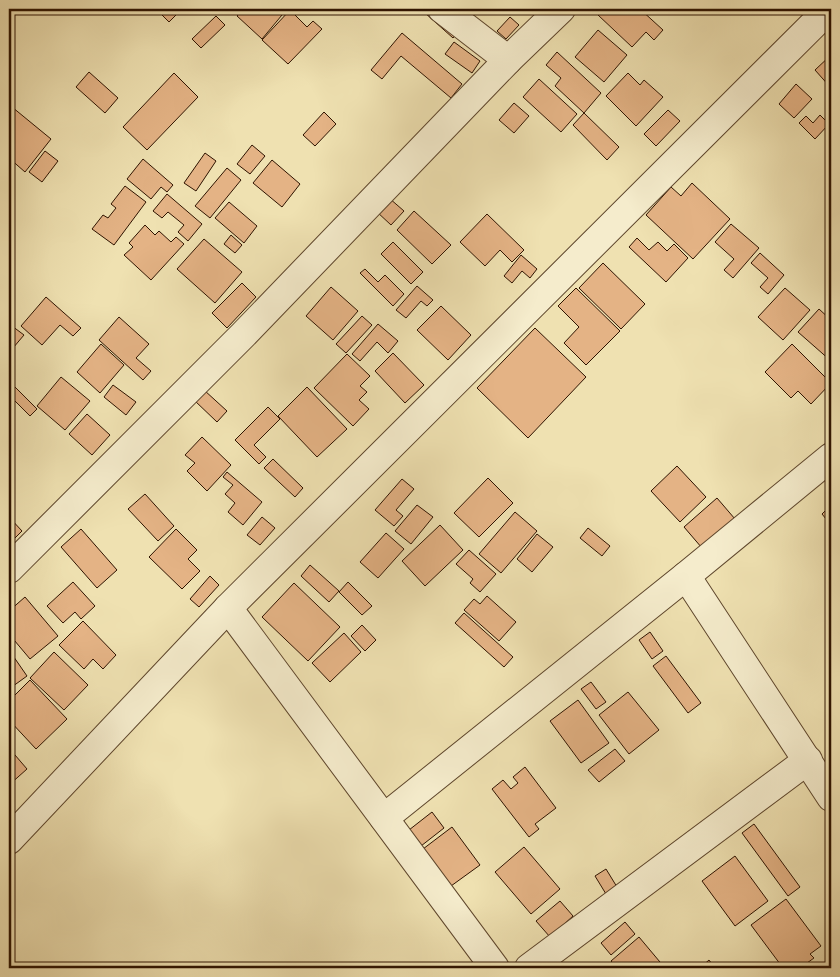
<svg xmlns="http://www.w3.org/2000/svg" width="840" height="977" viewBox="0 0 840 977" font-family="Cardo,serif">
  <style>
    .building { fill: #e4b385; stroke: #2e1300 }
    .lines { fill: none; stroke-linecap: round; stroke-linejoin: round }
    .minor-casing { stroke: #5e462c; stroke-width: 30 }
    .minor { stroke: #f5eccc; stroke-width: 28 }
  </style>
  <rect width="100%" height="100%" fill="#efe1b1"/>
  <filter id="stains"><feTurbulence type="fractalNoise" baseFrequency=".004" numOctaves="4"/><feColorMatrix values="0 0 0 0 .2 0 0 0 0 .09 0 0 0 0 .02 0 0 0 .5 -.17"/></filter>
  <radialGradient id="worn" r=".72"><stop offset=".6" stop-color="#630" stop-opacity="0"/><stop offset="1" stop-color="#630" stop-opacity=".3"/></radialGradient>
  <!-- building -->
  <g class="building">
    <path d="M156 9H182L169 22Z"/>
    <path d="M243 9H287L262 39 237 16Z"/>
    <path d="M427 9H439L461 28 453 38 424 12Z"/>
    <path d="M603 9H640L663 30 654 40 646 32 632 47 598 15Z"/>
    <path d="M290 10 307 27 313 21 322 29 288 64 262 40Z"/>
    <path d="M216 16 225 25 201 48 192 39Z"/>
    <path d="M510 17 519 25 506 39 497 31Z"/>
    <path d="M598 30 627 55 604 82 575 57Z"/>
    <path d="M402 33 462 84 451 98 401 56 382 79 371 70Z"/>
    <path d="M454 42 480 61 472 73 445 54Z"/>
    <path d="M557 52 601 93 584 113 555 86 561 78 546 65Z"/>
    <path d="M831 55V88L815 70Z"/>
    <path d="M89 72 118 98 105 113 76 87Z"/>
    <path d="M174 73 198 97 147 150 123 127Z"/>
    <path d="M628 73 640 85 644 80 663 97 636 126 606 96Z"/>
    <path d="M539 79 577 114 561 132 523 97Z"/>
    <path d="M796 84 812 99 794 118 779 104Z"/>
    <path d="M514 103 529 116 514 133 499 120Z"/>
    <path d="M12 107 51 139 25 172 9 158V111Z"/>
    <path d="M668 110 680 121 656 146 644 134Z"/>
    <path d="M324 112 336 124 315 146 303 135Z"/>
    <path d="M584 113 619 147 607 160 573 125Z"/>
    <path d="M820 115 829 124 815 139 799 123 806 116 813 123Z"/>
    <path d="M252 145 265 156 250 174 237 164Z"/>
    <path d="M45 151 58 161 42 182 29 172Z"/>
    <path d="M205 153 216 161 196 191 184 183Z"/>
    <path d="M143 159 173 185 167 192 161 187 151 199 127 179Z"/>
    <path d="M272 160 300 184 282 207 253 183Z"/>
    <path d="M227 168 241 180 210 218 195 206Z"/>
    <path d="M692 183 730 219 693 259 646 215 671 187 681 196Z"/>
    <path d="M125 186 146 202 114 245 92 229 103 215 108 218 116 208 111 204Z"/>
    <path d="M167 194 202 224 188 241 178 232 184 225 168 212 162 218 153 211Z"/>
    <path d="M389 198 404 211 391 225 376 211Z"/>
    <path d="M229 202 257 226 244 243 215 218Z"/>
    <path d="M414 211 451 245 432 264 397 230Z"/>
    <path d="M487 214 524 250 512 262 500 250 485 266 460 242Z"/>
    <path d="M731 224 759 248 733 278 724 270 734 259 715 242Z"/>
    <path d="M145 225 155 235 159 231 171 242 176 237 184 244 151 280 124 255 133 247 129 243Z"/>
    <path d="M231 235 242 245 235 253 224 244Z"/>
    <path d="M637 238 649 250 658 242 667 251 674 244 688 258 666 282 629 247Z"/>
    <path d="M204 239 242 272 215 303 177 269Z"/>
    <path d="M393 242 423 272 411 284 381 254Z"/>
    <path d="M760 253 784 275 768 294 760 287 768 278 751 263Z"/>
    <path d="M521 255 537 269 530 278 522 271 512 283 504 276Z"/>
    <path d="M603 263 645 304 621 329 579 288Z"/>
    <path d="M365 269 378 282 385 275 404 294 393 306 360 273Z"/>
    <path d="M242 283 256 297 227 328 212 313Z"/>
    <path d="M417 286 433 300 427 306 421 301 406 318 396 310Z"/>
    <path d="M331 287 358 311 333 340 306 316Z"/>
    <path d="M576 288 620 331 586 365 564 343 579 327 558 306Z"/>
    <path d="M785 288 810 310 783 340 758 317Z"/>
    <path d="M46 297 81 328 73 336 60 325 42 345 21 326Z"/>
    <path d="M441 306 471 335 448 360 417 330Z"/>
    <path d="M819 309 831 320V361L798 332Z"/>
    <path d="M362 316 372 325 346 353 336 344Z"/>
    <path d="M119 317 149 344 136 358 151 371 143 380 99 340Z"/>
    <path d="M378 324 398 341 388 353 377 342 360 361 352 354Z"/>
    <path d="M12 326 24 335 13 348 9 345V330Z"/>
    <path d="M535 328 586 377 528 438 477 388Z"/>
    <path d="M101 344 124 365 100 393 77 372Z"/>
    <path d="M792 344 831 383 811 404 798 391 791 398 765 372Z"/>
    <path d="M393 353 424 385 405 403 375 371Z"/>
    <path d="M347 354 370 376 360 386 367 392 359 400 369 409 353 426 314 388Z"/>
    <path d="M61 377 90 401 65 430 37 406Z"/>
    <path d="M13 385 37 409 30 416 9 395V389Z"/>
    <path d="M113 385 136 402 126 415 104 397Z"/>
    <path d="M307 387 347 429 317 457 278 416Z"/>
    <path d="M204 390 227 411 217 422 194 400Z"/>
    <path d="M268 407 280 419 254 445 266 457 259 464 235 440Z"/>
    <path d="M87 414 110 435 92 455 69 434Z"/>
    <path d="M202 437 231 465 207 491 187 471 195 463 185 455Z"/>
    <path d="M273 459 303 488 295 497 264 468Z"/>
    <path d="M677 466 706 497 680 522 651 491Z"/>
    <path d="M227 472 262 502 243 525 228 512 235 503 225 494 233 485 223 477Z"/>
    <path d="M488 478 513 503 479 537 454 513Z"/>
    <path d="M402 479 414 489 396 510 403 516 394 526 375 510Z"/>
    <path d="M145 494 174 526 158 541 128 509Z"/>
    <path d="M717 498 735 519 702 548 684 527Z"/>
    <path d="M417 505 433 517 411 544 395 531Z"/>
    <path d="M831 505V525L822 514Z"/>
    <path d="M515 512 537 531 501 573 479 554Z"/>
    <path d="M9 517 22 531 9 544Z"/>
    <path d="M262 517 275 528 260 545 247 535Z"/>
    <path d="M440 525 463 550 425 586 402 561Z"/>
    <path d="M588 528 610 546 602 556 580 538Z"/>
    <path d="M81 529 117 570 97 588 61 547Z"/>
    <path d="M176 529 197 550 188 559 200 571 182 589 149 557Z"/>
    <path d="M386 533 404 549 378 578 360 562Z"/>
    <path d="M537 534 553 547 532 572 517 559Z"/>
    <path d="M469 550 496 574 480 592 470 583 473 579 456 564Z"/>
    <path d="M310 565 339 591 329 602 301 576Z"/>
    <path d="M210 576 219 585 199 607 190 599Z"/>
    <path d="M73 582 95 606 81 619 75 612 63 623 47 606Z"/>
    <path d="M348 582 372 606 362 615 339 592Z"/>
    <path d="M294 583 340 627 308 661 262 617Z"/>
    <path d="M487 596 516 622 499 641 464 610 474 599 480 604Z"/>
    <path d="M25 597 58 636 30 659 9 634V611Z"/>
    <path d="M464 613 513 657 504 667 455 623Z"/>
    <path d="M83 621 116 655 103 669 93 659 84 669 59 645Z"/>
    <path d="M362 625 376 640 365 651 351 636Z"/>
    <path d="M650 632 663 651 652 659 639 640Z"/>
    <path d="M344 633 361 652 330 682 312 663Z"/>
    <path d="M9 650 27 676 9 689Z"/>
    <path d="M54 652 88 685 64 710 30 678Z"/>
    <path d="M666 656 701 703 688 713 653 666Z"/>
    <path d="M30 680 67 719 36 749 9 720V701Z"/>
    <path d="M591 682 606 702 596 709 581 689Z"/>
    <path d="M628 692 659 730 629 754 599 715Z"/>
    <path d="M578 700 609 743 581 763 550 721Z"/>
    <path d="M9 748 27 769 9 785Z"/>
    <path d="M615 749 625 761 599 782 588 770Z"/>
    <path d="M525 767 556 808 535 824 539 829 529 837 492 789 503 780 511 789 518 783 513 777Z"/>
    <path d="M432 812 444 828 421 846 409 830Z"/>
    <path d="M754 824 800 887 788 896 742 833Z"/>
    <path d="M452 827 480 865 451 886 423 849Z"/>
    <path d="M524 847 560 889 531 914 495 872Z"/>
    <path d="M735 856 768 901 735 926 702 881Z"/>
    <path d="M606 869 617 887 606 894 595 876Z"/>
    <path d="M786 899 821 946 810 954 814 958 800 968H796L794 966 790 968H783L751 925Z"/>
    <path d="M560 901 573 916 550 937 536 921Z"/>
    <path d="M625 922 635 934 611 955 601 943Z"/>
    <path d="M639 937 665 968H617L611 961Z"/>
    <path d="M709 960 715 968H700Z"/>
  </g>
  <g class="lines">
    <defs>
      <g id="minor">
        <path d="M442 9 508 60"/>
        <path d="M9 569 243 335 508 60 561 9"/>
        <path d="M686 576 831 797"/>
        <path d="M228 608 495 968"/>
        <path d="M384 818 686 576 831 457"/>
        <path d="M9 840 228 608 829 9"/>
        <path d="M529 968 808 760"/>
      </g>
    </defs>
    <!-- minor casing -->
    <use href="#minor" class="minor-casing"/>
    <!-- minor -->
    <use href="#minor" class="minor"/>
  </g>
  <!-- margin -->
  <rect width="840" height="977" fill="none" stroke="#efe1b1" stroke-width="30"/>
  <rect x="10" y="10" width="820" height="957" fill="none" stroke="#2e1300" stroke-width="2.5"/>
  <rect x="15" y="15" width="810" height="947" fill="none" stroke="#2e1300"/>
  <rect width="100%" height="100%" filter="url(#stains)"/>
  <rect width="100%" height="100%" fill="url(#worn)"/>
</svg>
